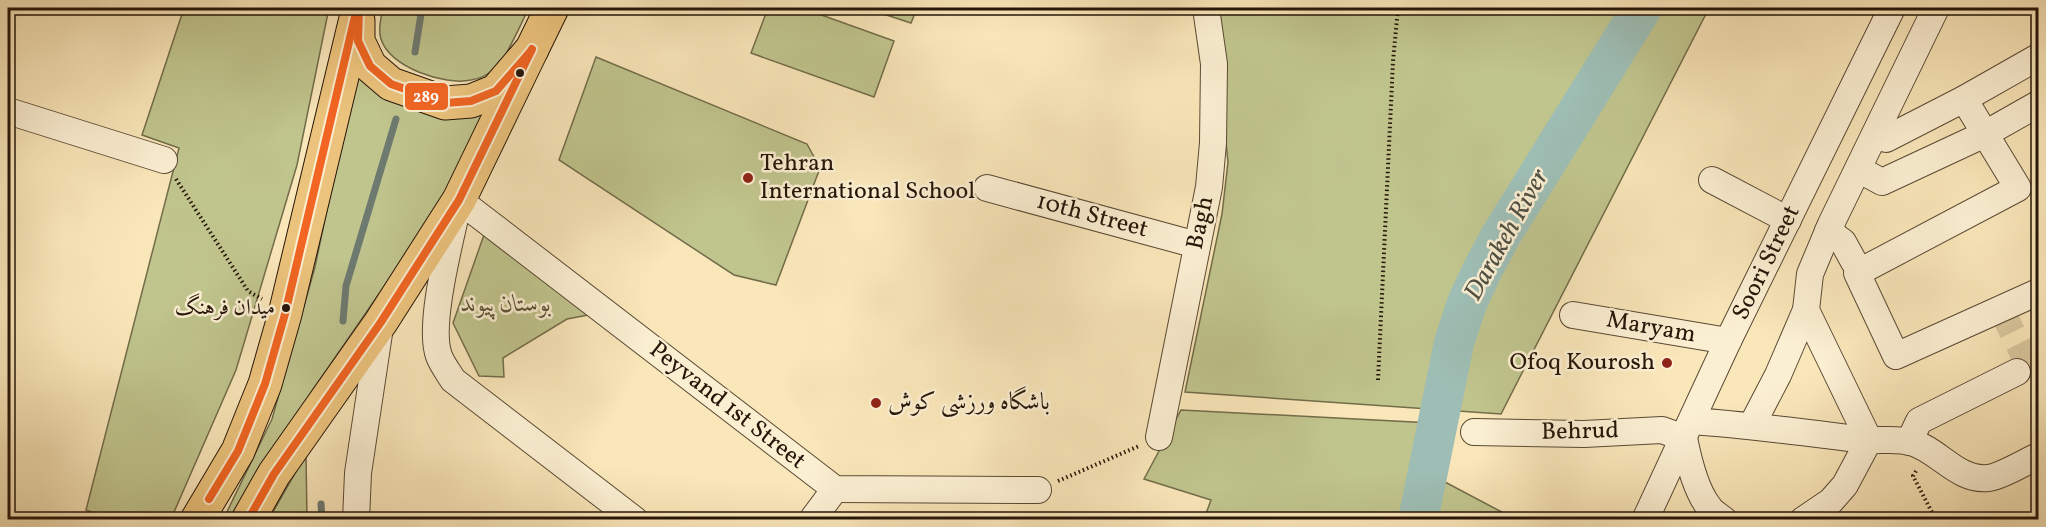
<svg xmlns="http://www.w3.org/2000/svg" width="2046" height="527" viewBox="0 0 2046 527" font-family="Vollkorn,Amiri,serif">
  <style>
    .green { fill: #c0c48d; stroke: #726c4a; stroke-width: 1.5 }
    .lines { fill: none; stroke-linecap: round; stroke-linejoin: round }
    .stream { stroke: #6e7a70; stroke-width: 7 }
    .river { stroke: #9ebeb5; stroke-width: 40 }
    .minor-tunnel { stroke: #d9c79e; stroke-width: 26; stroke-dasharray: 26 13; stroke-linecap: butt }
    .minor-casing { stroke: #5a4934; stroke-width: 28 }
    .major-casing { stroke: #251508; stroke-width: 35 }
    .path { stroke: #251508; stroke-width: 4; stroke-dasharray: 1.5 3; stroke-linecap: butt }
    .minor { stroke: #fbefd2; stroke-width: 26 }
    .major { stroke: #ecc37c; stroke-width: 33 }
    .bus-1-casing { stroke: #fbefd2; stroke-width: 12 }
    .bus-1 { stroke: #f26522; stroke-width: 8 }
    .bus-dot { fill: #251508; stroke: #fbefd2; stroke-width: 2 }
    .poi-dot { fill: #8f2418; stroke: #fbefd2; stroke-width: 2 }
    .labels { text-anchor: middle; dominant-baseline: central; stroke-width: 5; stroke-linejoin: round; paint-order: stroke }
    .bus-label { font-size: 22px; fill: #251508; stroke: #fbefd2; text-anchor: end }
    .poi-label { font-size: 24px; fill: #251508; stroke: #fbefd2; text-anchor: start }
    .street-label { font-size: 24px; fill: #251508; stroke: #fbefd2 }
    .park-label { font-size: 24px; font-style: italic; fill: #5b5237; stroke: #fbefd2 }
    .water-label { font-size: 26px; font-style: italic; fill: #4f5045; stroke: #fbefd2 }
    .line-badge { stroke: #fbefd2; stroke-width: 2 }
    .badge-label { font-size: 16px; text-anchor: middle; font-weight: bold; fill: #fff }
  </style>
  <rect width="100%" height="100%" fill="#f9e6b9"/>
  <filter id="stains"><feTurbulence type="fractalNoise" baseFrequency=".00333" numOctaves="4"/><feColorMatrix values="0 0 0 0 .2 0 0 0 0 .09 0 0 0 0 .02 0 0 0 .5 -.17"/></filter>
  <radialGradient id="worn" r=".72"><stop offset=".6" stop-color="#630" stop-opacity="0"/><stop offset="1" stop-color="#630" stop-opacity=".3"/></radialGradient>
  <!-- green -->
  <g class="green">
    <path d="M184 8H329L297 165 236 370 171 519H111L86 510 179 148 142 135Z"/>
    <path d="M383 8H529C522 21 506 59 496 68 490 73 480 79 471 80 445 86 389 67 381 39 378 29 381 18 383 8Z"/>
    <path d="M768 8H802L894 41 874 97 751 53Z"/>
    <path d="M865 8H917L911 23Z"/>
    <path d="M1212 8H1709L1501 414 1185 392 1222 214 1228 162Z"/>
    <path d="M596 57 807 144 820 168 776 285 734 275 559 160Z"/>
    <path d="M357 66 494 110 432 217 312 391 234 519 223 520 272 419 315 267Z"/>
    <path d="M485 232 588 315 567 319 503 358 504 377 479 376 453 323Z"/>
    <path d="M1181 410 1451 424 1443 481 1515 519H1204L1211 500 1144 479Z"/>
    <path d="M306 454 307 519H269Z"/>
  </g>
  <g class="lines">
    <!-- stream -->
    <g class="stream">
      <path d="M415 52 422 8"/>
      <path d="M343 321 346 286 396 119"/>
      <path d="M321 504 322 520"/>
    </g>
    <!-- river -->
    <path class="river" d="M1418 520 1454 343 1467 303 1483 269 1500 237 1642 8"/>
    <!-- minor-tunnel -->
    <path class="minor-tunnel" d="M2001 309 2029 366 2038 361"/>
    <defs>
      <g id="minor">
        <path d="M1964 99 2018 188 1857 273 1896 356 2038 292"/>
        <path d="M8 111 164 160"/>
        <path d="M1874 136 1886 139 1964 99 2038 57"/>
        <path d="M1858 169 1882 182 1985 134 2038 104"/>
        <path d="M1712 180 1788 220"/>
        <path d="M987 188 1197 245"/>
        <path d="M1828 231 1843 242 1854 262"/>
        <path d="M1573 315 1728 341"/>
        <path d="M1692 421C1750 425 1808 433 1865 440 1880 441 1897 438 1911 442 1939 450 1957 481 1988 478 2000 477 2027 461 2038 456"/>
        <path d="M1752 425 1778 375 1806 310"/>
        <path d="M1474 432 1584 434 1662 430 1684 438C1688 458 1696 491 1709 507 1712 512 1719 516 1724 520"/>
        <path d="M1159 437 1209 187 1213 143 1214 64 1206 8"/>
        <path d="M1869 440 1806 310 1810 274 1831 224 1936 8"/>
        <path d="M1909 442 1919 421 2017 372"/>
        <path d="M356 520 358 473 380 327"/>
        <path d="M635 520 453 380C448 372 442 364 439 356 427 324 452 235 459 200L835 489 1038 490"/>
        <path d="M812 520 835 489"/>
        <path d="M1645 520 1728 341 1892 8"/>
        <path d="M1803 520 1831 501 1845 485 1869 440"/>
      </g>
      <g id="major">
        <path d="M358 21V41L370 66 391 84 445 103 471 101 496 91 532 49 552 8"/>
        <path d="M197 520 238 451 265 384 285 314 357 14V8"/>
        <path d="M248 520 274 474 381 322 459 200 532 49"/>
      </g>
    </defs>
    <!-- minor casing -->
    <use href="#minor" class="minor-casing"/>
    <!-- major casing -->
    <use href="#major" class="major-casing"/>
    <!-- path -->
    <g class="path">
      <path d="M176 179 248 291 262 299"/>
      <path d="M1378 380 1393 61 1398 8"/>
      <path d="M1916 471 1913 476 1936 520"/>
      <path d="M1058 481 1139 446"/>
    </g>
    <!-- minor -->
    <use href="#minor" class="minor"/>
    <!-- major -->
    <use href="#major" class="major"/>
    <defs>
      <g id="bus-1">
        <path d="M359 8 358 41 370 66 391 84 445 103 471 101 496 91 531 51"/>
        <path d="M209 499 238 451 265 384 285 314 357 8"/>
        <path d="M248 520 274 474 381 322 459 200 532 49"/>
      </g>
    </defs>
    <!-- bus-1 casing -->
    <use href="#bus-1" class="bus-1-casing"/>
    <!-- bus-1 -->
    <use href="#bus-1" class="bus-1"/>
  </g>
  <!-- markers -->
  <g class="bus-dot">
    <circle cx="520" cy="73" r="5"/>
    <circle cx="286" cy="308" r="5"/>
  </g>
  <g class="poi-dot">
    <circle cx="748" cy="178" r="6"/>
    <circle cx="1667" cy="363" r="6"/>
    <circle cx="876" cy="403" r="6"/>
  </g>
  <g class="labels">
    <!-- bus labels -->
    <g class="bus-label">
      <text x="275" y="308">میدان فرهنگ</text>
    </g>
    <!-- poi labels -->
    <g class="poi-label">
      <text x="760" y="164">Tehran<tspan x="760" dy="28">International School</tspan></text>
      <text x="1655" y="363" text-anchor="end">Ofoq Kourosh</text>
      <text x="888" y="403">باشگاه ورزشی کوش</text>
    </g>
    <!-- street labels -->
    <g class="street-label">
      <text transform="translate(1092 216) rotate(15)">10th Street</text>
      <text transform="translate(1201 223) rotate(-78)">Bagh</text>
      <text transform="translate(1767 263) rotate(-64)">Soori Street</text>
      <text transform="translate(1651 328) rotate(10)">Maryam</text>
      <text transform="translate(727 406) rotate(38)">Peyvand 1st Street</text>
      <text transform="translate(1580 432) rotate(-1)">Behrud</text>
    </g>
    <!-- park labels -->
    <g class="park-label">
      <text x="506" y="305">بوستان پیوند</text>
    </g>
    <!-- water labels -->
    <g class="water-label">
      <text transform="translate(1507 235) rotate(-61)">Darakeh River</text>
    </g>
  </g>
  <rect class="line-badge" x="404" y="82" width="45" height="29" rx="6" fill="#f26522"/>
  <g class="badge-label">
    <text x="426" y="102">289</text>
  </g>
  <!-- margin -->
  <rect width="2046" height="527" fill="none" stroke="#f9e6b9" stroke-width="30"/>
  <rect x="9" y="9" width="2028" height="509" fill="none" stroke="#251508" stroke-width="3"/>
  <rect x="15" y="15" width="2016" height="497" fill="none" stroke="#251508" stroke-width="1.5"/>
  <rect width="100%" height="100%" filter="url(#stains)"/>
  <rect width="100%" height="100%" fill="url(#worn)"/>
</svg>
